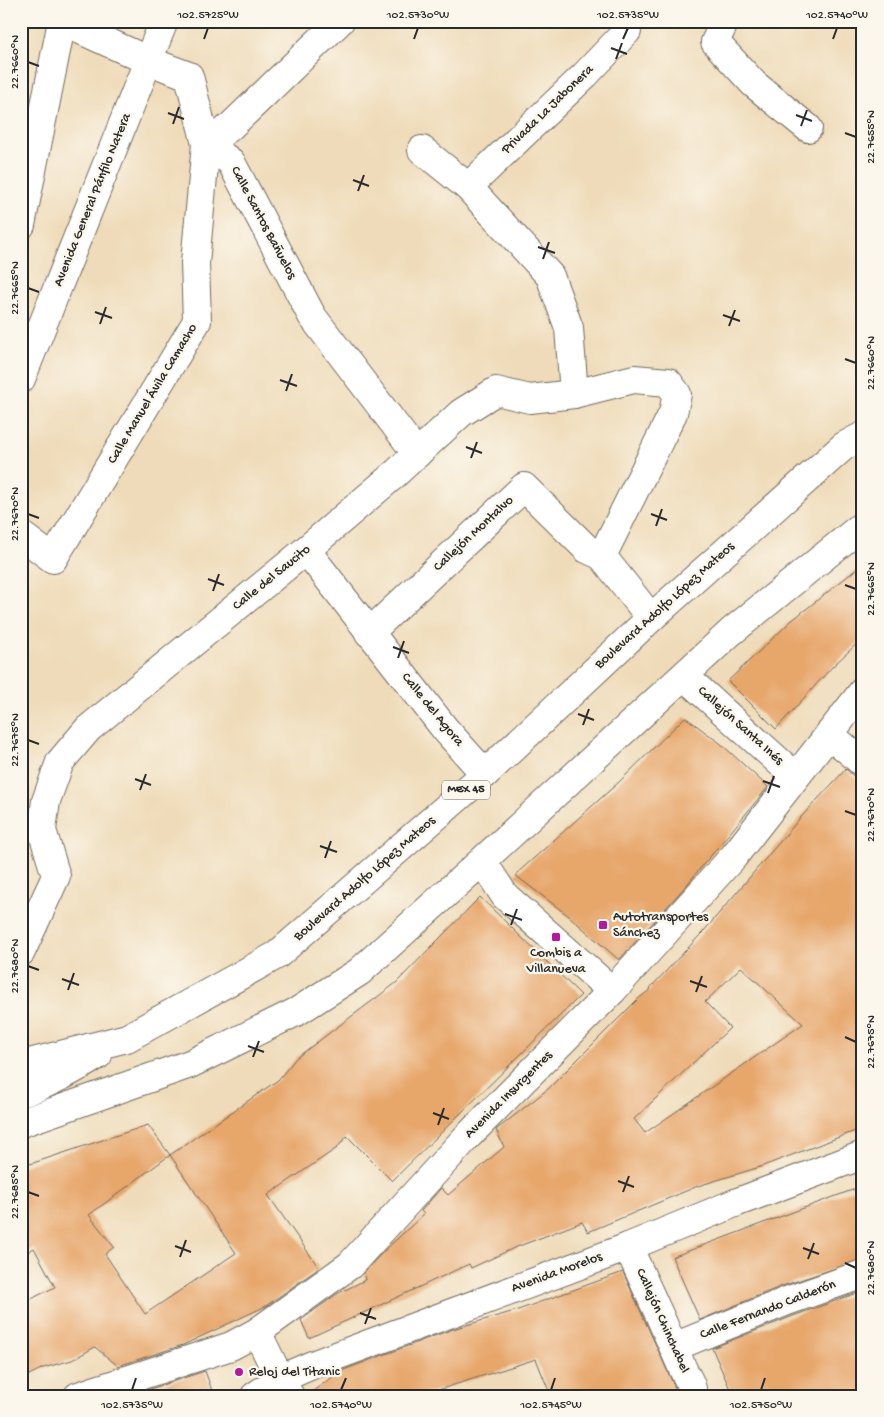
<svg xmlns="http://www.w3.org/2000/svg" width="884" height="1417" viewBox="0 0 884 1417" font-family="'Gochi Hand',sans-serif">
  <style>
    .building { fill: #e7a66a; fill-rule: evenodd }
    .lines { fill: none; stroke-linecap: round; stroke-linejoin: round }
    .minor-casing { stroke: #70695d; stroke-width: 30 }
    .major-casing { stroke: #70695d; stroke-width: 30 }
    .minor { stroke: #fff; stroke-width: 28 }
    .major { stroke: #fff; stroke-width: 28 }
    .ticks { fill: none; stroke: #2b2b2b; stroke-width: 2 }
    .poi-dot { fill: #b5179e; stroke: #fbf7ec; stroke-width: 2 }
    .labels { text-anchor: middle; dominant-baseline: central; stroke-width: 4.5; stroke-linejoin: round; paint-order: stroke }
    .shield { fill: #fbf7ec; stroke: #696865; stroke-width: 1 }
    .shield-label { font-size: 12px; font-weight: bold; fill: #2b2b2b }
    .street-label { font-size: 14px; fill: #2b2b2b; stroke: #fbf7ec }
    .poi-label { font-size: 14px; fill: #2b2b2b; stroke: #fbf7ec; text-anchor: start }
    .neatline { fill: none; stroke: #2b2b2b; stroke-width: 2 }
    .ticks-label { font-size: 12px; text-anchor: middle; fill: #2b2b2b }
  </style>
  <rect width="100%" height="100%" fill="#fbf7ec"/>
  <filter id="ink" filterUnits="userSpaceOnUse"><feTurbulence type="fractalNoise" baseFrequency=".02" numOctaves="2"/><feDisplacementMap in="SourceGraphic" scale="10" xChannelSelector="R" yChannelSelector="G"/><feConvolveMatrix kernelMatrix="1 2 1 2 8 2 1 2 1" color-interpolation-filters="sRGB"/></filter>
  <filter id="wash" filterUnits="userSpaceOnUse"><feTurbulence type="fractalNoise" baseFrequency=".0096" numOctaves="4" result="noise"/><feDisplacementMap in="SourceGraphic" scale="20" xChannelSelector="R" yChannelSelector="G"/><feGaussianBlur stdDeviation="1.12" result="paint"/><feColorMatrix in="noise" values="0 0 0 0 0 0 0 0 0 0 0 0 0 0 0 0 0 1.4 0 .05"/><feComposite in="paint" operator="in"/></filter>
  <g filter="url(#wash)">
    <rect width="100%" height="100%" fill="#efdbb9"/>
    <g id="blocks">
      <!-- building -->
      <g class="building">
        <path d="M863 564V638L833 666 776 729 728 681 791 621Z"/>
        <path d="M685 717 720 743 768 787 684 888 619 960 570 917 515 875 619 782Z"/>
        <path d="M846 769 863 785V1128L763 1166 698 1186 588 1232 582 1222 514 1248 471 1268 469 1264 309 1338 301 1320 337 1294 365 1280 364 1272 383 1252 424 1214 421 1211 441 1188 448 1195 504 1147 496 1130 548 1089 638 999 651 989 650 988 703 932 801 817ZM741 967 803 1024 645 1133 634 1119 730 1028 705 1002Z"/>
        <path d="M480 897 581 995 392 1181 347 1136 337 1148 268 1195 319 1268 266 1306 183 1345 118 1366 95 1347 72 1360 43 1368 21 1379V1304L55 1287 34 1248 21 1256V1167L148 1125 170 1155 278 1080 296 1058 396 983ZM170 1155 236 1253 145 1314 105 1254 114 1247 89 1215Z"/>
        <path d="M863 1186V1259L782 1286 700 1320 672 1257Z"/>
        <path d="M623 1272 675 1388 677 1396H551L536 1359 419 1396H306L341 1371 453 1329 518 1310Z"/>
        <path d="M863 1291V1396H733L712 1348 793 1316Z"/>
        <path d="M205 1371 214 1396H142L141 1392Z"/>
      </g>
    </g>
  </g>
  <g filter="url(#ink)">
    <use href="#blocks" fill-opacity="0" stroke="#70695d" stroke-width="1"/>
    <g class="lines">
      <defs>
        <g id="minor">
          <path d="M61 21 149 61 189 76 206 144 231 162 312 316 417 454"/>
          <path d="M725 21 715 42 754 84 808 128"/>
          <path d="M422 150 468 187 550 276 569 328 574 394"/>
          <path d="M468 187 585 75 627 31"/>
          <path d="M21 225 62 21"/>
          <path d="M21 379 164 21"/>
          <path d="M21 535 53 559 197 321 195 263 206 144 230 127 340 21"/>
          <path d="M306 550 445 729 485 774"/>
          <path d="M369 633 524 487 587 549 602 556"/>
          <path d="M684 676 795 776"/>
          <path d="M829 734 863 763"/>
          <path d="M482 861 505 896 612 991"/>
          <path d="M21 952 56 876 42 830 46 801 60 762 88 729 306 550 395 474 461 413 496 391 530 399 574 394 634 379 668 382 677 394 673 413 602 556 651 618"/>
          <path d="M628 1247C647 1287 665 1327 682 1367 686 1377 694 1385 692 1396"/>
          <path d="M257 1332 280 1379 290 1396"/>
          <path d="M674 1347 787 1301 863 1274"/>
          <path d="M78 1396 231 1346 257 1332 350 1265 465 1139 612 991 734 856 863 691"/>
          <path d="M255 1396 280 1379 312 1365 628 1247 735 1203 863 1155"/>
        </g>
        <g id="major">
          <path d="M21 1065 127 1038 277 955 485 774 651 618 844 446 863 436"/>
          <path d="M21 1093C48 1085 74 1070 98 1055"/>
          <path d="M21 1123 190 1064 298 1011 359 972 482 861 731 632 863 525"/>
        </g>
      </defs>
      <!-- minor casing -->
      <use href="#minor" class="minor-casing"/>
      <!-- major casing -->
      <use href="#major" class="major-casing"/>
      <!-- minor -->
      <use href="#minor" class="minor"/>
      <!-- major -->
      <use href="#major" class="major"/>
    </g>
  </g>
  <!-- ticks -->
  <path class="ticks" d="M204 39 208 28M414 39 418 28M623 39 628 28M833 39 837 28M611 48 627 54M616 59 622 43M28 62 39 66M168 113 184 119M796 115 812 121M173 124 179 107M801 126 807 110M845 133 856 137M353 180 369 186M358 191 364 175M538 247 555 253M543 259 549 242M28 288 39 292M95 312 112 318M723 315 740 321M100 324 106 307M729 326 735 310M845 359 856 363M280 380 297 386M286 391 292 374M466 447 482 453M471 458 477 442M28 514 39 518M651 514 667 520M656 526 662 509M208 579 224 585M845 585 856 589M213 591 219 574M393 647 409 653M398 658 404 641M578 714 594 720M583 725 589 709M28 740 39 744M135 779 151 785M763 781 780 787M140 790 146 774M768 793 774 776M845 811 856 815M320 846 337 852M325 858 331 841M505 914 522 920M511 925 517 909M28 966 39 970M62 979 79 985M690 981 707 987M68 990 74 973M696 992 702 976M845 1037 856 1042M248 1046 264 1052M253 1057 259 1041M433 1113 449 1119M438 1125 444 1108M618 1181 634 1187M28 1192 39 1196M623 1192 629 1176M175 1246 191 1252M803 1248 819 1254M180 1257 186 1240M808 1259 814 1243M845 1263 856 1268M360 1313 376 1319M365 1324 371 1308M132 1390 136 1378M341 1390 346 1378M551 1390 555 1378M761 1390 765 1378"/>
  <!-- markers -->
  <g class="poi-dot">
    <rect x="598" y="920" width="10" height="10" rx="2.5"/>
    <rect x="551" y="932" width="10" height="10" rx="2.5"/>
    <circle cx="239" cy="1372" r="5"/>
  </g>
  <g class="labels">
    <!-- shield labels -->
    <rect class="shield" x="442" y="780.5" width="48" height="19" rx="4"/>
    <g class="shield-label">
      <text x="466" y="790">MEX 45</text>
    </g>
    <!-- street labels -->
    <g class="street-label">
      <text transform="translate(548 110) rotate(-44)">Privada La Jabonera</text>
      <text transform="translate(93 200) rotate(-68)">Avenida General Pánfilo Natera</text>
      <text transform="translate(263 223) rotate(62)">Calle Santos Bañuelos</text>
      <text transform="translate(153 394) rotate(-59)">Calle Manuel Ávila Camacho</text>
      <text transform="translate(474 534) rotate(-43)">Callejón Montalvo</text>
      <text transform="translate(272 578) rotate(-39)">Calle del Saucito</text>
      <text transform="translate(665 606) rotate(-42)">Boulevard Adolfo López Mateos</text>
      <text transform="translate(432 710) rotate(51)">Calle del Agora</text>
      <text transform="translate(740 726) rotate(42)">Callejón Santa Inés</text>
      <text transform="translate(365 879) rotate(-41)">Boulevard Adolfo López Mateos</text>
      <text transform="translate(509 1095) rotate(-45)">Avenida Insurgentes</text>
      <text transform="translate(557 1273) rotate(-20)">Avenida Morelos</text>
      <text transform="translate(768 1310) rotate(-21)">Calle Fernando Calderón</text>
      <text transform="translate(662 1321) rotate(66)">Callejón Chinchabel</text>
    </g>
    <!-- poi labels -->
    <g class="poi-label">
      <text x="613" y="917">Autotransportes<tspan x="613" dy="16">Sánchez</tspan></text>
      <text x="556" y="953" text-anchor="middle">Combis a<tspan x="556" dy="16">Villanueva</tspan></text>
      <text x="249" y="1372">Reloj del Titanic</text>
    </g>
  </g>
  <!-- margin -->
  <rect width="884" height="1417" fill="none" stroke="#fbf7ec" stroke-width="55"/>
  <rect x="28" y="28" width="828" height="1362" class="neatline"/>
  <g class="ticks-label">
    <text x="208" y="18">102.5725°W</text>
    <text x="418" y="18">102.5730°W</text>
    <text x="628" y="18">102.5735°W</text>
    <text x="837" y="18">102.5740°W</text>
    <text transform="translate(14 62) rotate(-90)" y="4">22.7660°N</text>
    <text transform="translate(870 137) rotate(-90)" y="4">22.7655°N</text>
    <text transform="translate(14 288) rotate(-90)" y="4">22.7665°N</text>
    <text transform="translate(870 363) rotate(-90)" y="4">22.7660°N</text>
    <text transform="translate(14 514) rotate(-90)" y="4">22.7670°N</text>
    <text transform="translate(870 589) rotate(-90)" y="4">22.7665°N</text>
    <text transform="translate(14 740) rotate(-90)" y="4">22.7675°N</text>
    <text transform="translate(870 815) rotate(-90)" y="4">22.7670°N</text>
    <text transform="translate(14 966) rotate(-90)" y="4">22.7680°N</text>
    <text transform="translate(870 1042) rotate(-90)" y="4">22.7675°N</text>
    <text transform="translate(14 1192) rotate(-90)" y="4">22.7685°N</text>
    <text transform="translate(870 1268) rotate(-90)" y="4">22.7680°N</text>
    <text x="132" y="1408">102.5735°W</text>
    <text x="341" y="1408">102.5740°W</text>
    <text x="551" y="1408">102.5745°W</text>
    <text x="761" y="1408">102.5750°W</text>
  </g>
</svg>
